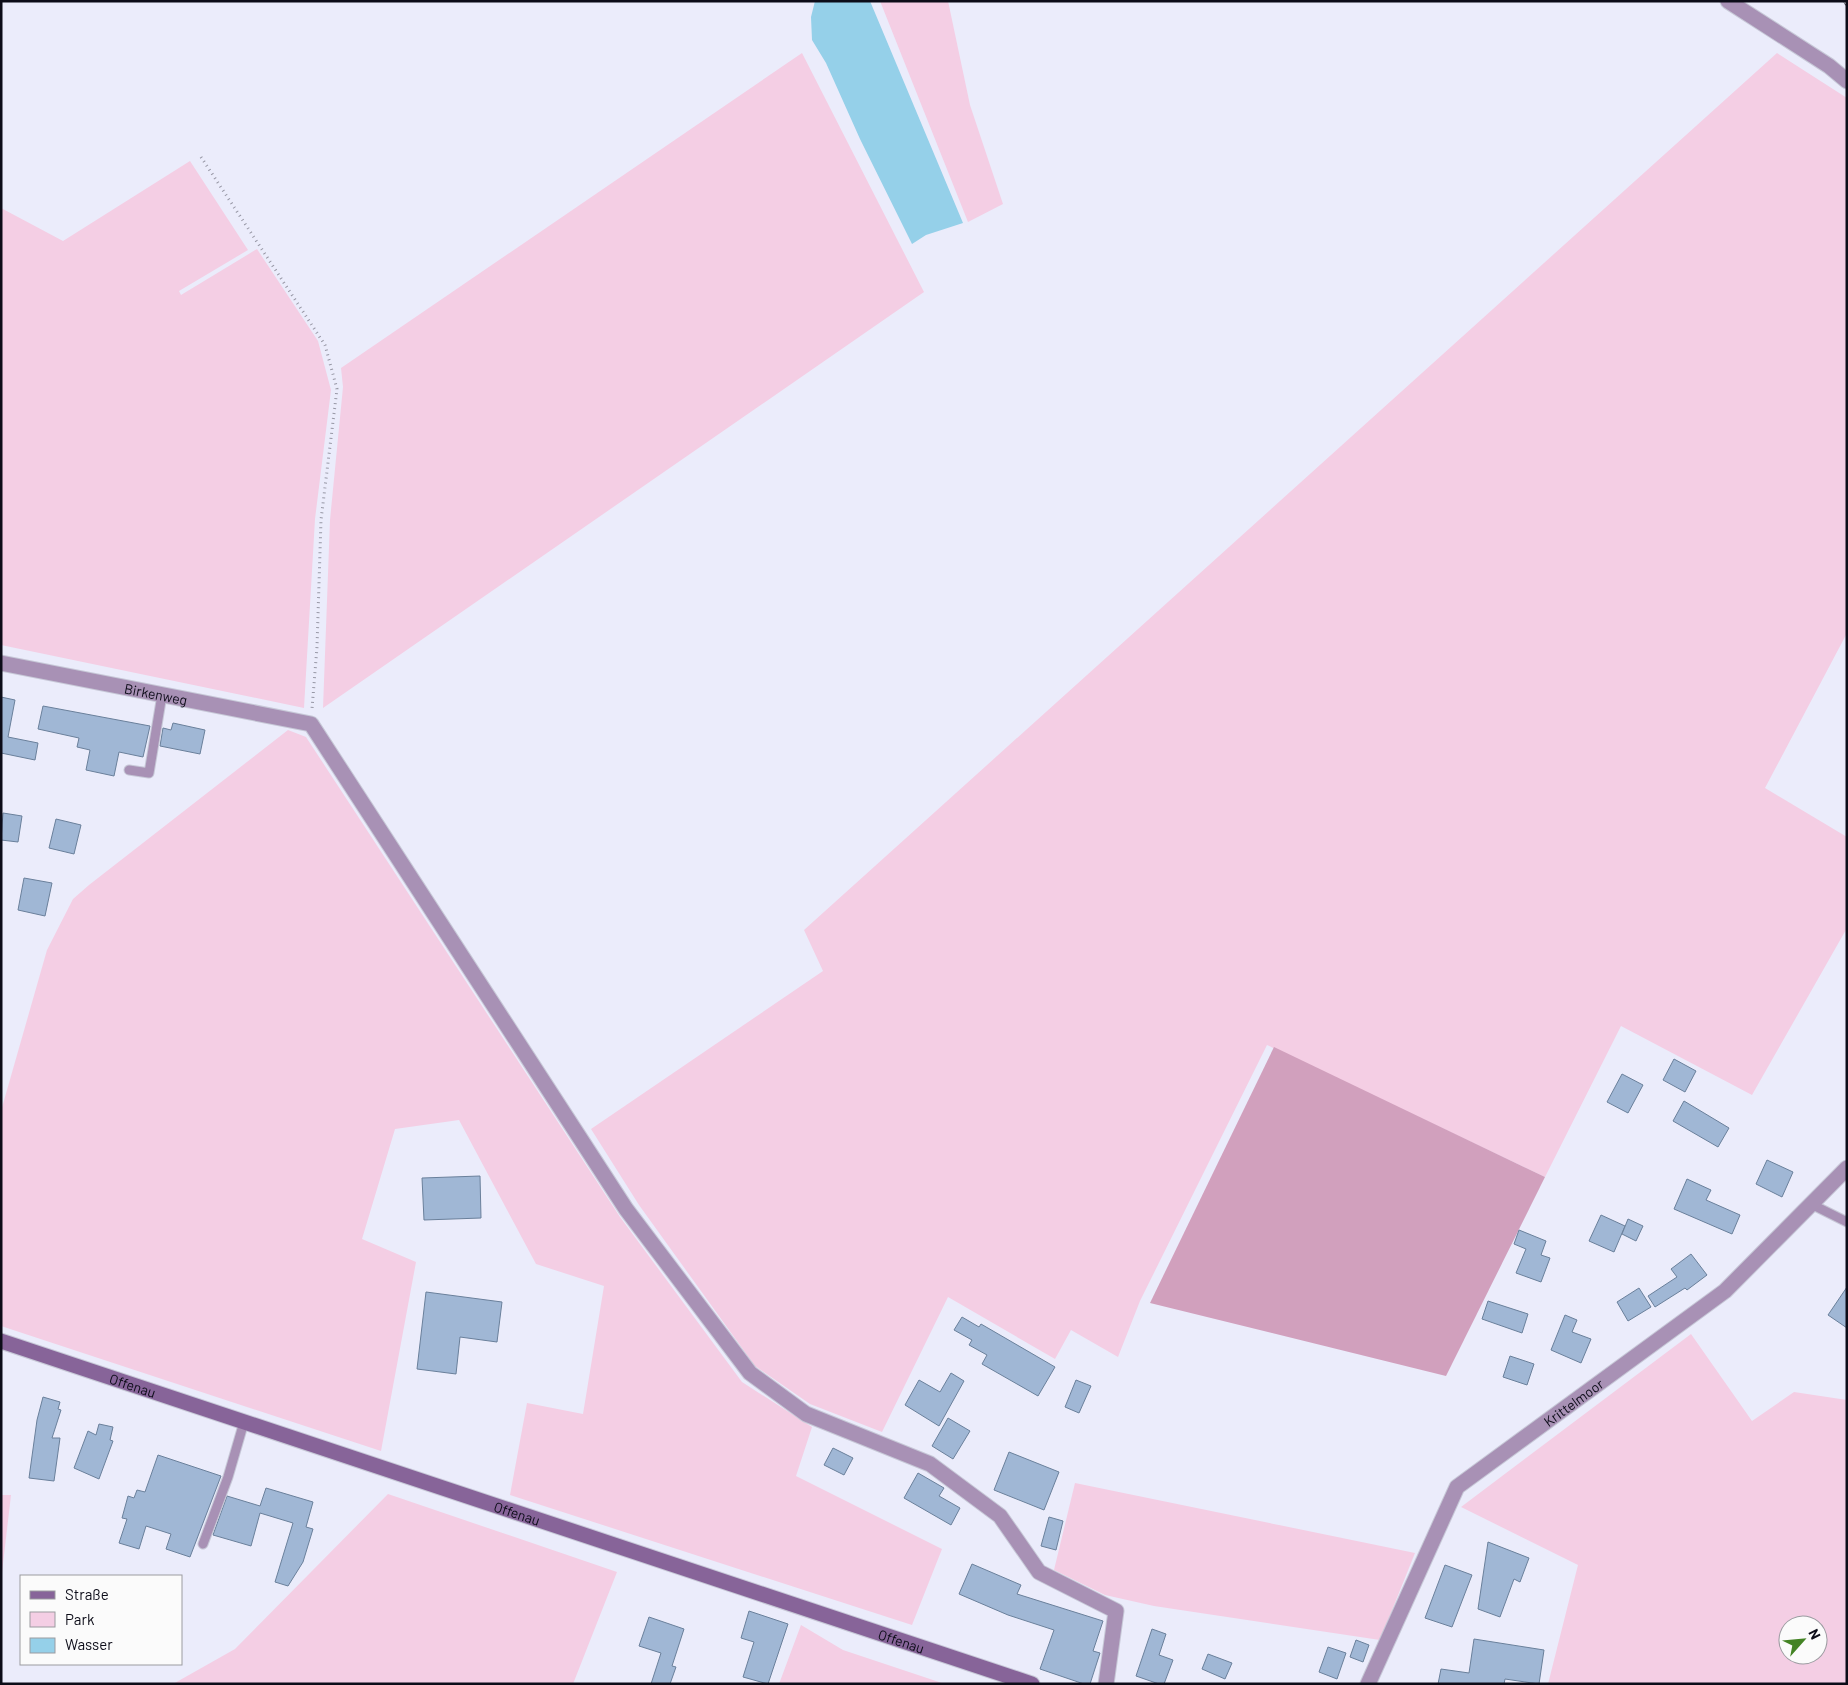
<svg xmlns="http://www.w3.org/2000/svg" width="1848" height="1685" viewBox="0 0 1848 1685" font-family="Barlow,sans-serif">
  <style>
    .green { fill: #f4cee4; fill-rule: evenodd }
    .forest { fill: #d1a0bd }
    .water { fill: #95d0e9 }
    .building { fill: #a0b7d5; stroke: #6a809b }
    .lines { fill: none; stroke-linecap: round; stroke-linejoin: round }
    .lane-casing { stroke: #c7c8d7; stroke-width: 11 }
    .street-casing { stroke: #c7c8d7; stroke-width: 17 }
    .secondary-casing { stroke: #c7c8d7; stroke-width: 17 }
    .path { stroke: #9797a5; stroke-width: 3; stroke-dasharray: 1 4; stroke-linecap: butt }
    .lane { stroke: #a891b5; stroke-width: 9 }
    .street { stroke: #a891b5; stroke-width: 15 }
    .secondary { stroke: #876499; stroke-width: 15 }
    .rail-casing { stroke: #535461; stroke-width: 5.5 }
    .rail { stroke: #fbfbfb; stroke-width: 4; stroke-dasharray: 11; stroke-linecap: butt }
    .labels { text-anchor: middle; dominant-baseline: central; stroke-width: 4; stroke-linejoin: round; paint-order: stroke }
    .street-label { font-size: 14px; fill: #0c0c18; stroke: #fbfbfb }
  </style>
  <rect width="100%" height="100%" fill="#ebecfb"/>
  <!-- green -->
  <g class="green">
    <path d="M880 1H948L970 105 1003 204 968 222Z"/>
    <path d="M802 53 924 292 323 708 330 520 343 387 341 368Z"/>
    <path d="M1777 53 1847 98V633L1765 788 1847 837V928L1752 1095 1621 1026 1545 1177 1267 1045 1140 1301 1118 1357 1071 1330 1055 1359 948 1297 882 1432 810 1404 755 1366 639 1205 591 1129 823 971 804 930Z"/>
    <path d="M190 161 248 250 179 291 181 295 257 249 318 341 331 390 315 519 304 708 1 645V208L63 241Z"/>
    <path d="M288 730 306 737 620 1217 742 1382 812 1427 796 1476 942 1549 912 1625 510 1495 527 1403 583 1414 604 1286 536 1264 459 1120 395 1129 362 1239 416 1262 381 1451 1 1326V1111L47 950 73 899 89 885Z"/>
    <path d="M1691 1334 1752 1421 1794 1392 1847 1400V1684H1548L1578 1565 1461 1507ZM1788 1625H1818V1655H1788Z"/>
    <path d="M1075 1483 1415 1553 1380 1640 1154 1606 1105 1595 1054 1570Z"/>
    <path d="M388 1494 617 1572 573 1684H173L235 1649Z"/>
    <path d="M1 1495H11L1 1581Z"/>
    <path d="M801 1625 843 1650 945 1684H779Z"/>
  </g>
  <!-- forest -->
  <path class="forest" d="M1274 1047 1545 1177 1446 1376 1150 1303Z"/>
  <!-- water -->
  <path class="water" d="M815 1H870L963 223 926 235 912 244 860 139 826 63 812 40 811 17Z"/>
  <!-- building -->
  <g class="building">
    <path d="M1 697 15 700 8 737 38 743 35 760 1 753Z"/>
    <path d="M43 706 150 726 143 757 119 752 114 776 86 770 90 750 77 747 79 738 38 729Z"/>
    <path d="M173 723 205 730 200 754 160 746 163 728 171 730Z"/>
    <path d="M3 813 22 816 18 842 1 840Z"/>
    <path d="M56 819 81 825 74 854 49 848Z"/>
    <path d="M24 878 52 883 45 916 18 910Z"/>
    <path d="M1674 1059 1696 1071 1685 1092 1663 1080Z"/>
    <path d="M1622 1074 1643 1085 1628 1113 1607 1102Z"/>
    <path d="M1684 1101 1729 1128 1718 1147 1673 1121Z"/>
    <path d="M1767 1160 1793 1172 1782 1197 1756 1184Z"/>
    <path d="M480 1176 481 1218 424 1220 422 1178Z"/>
    <path d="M1687 1179 1711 1190 1706 1200 1740 1215 1732 1234 1674 1209Z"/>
    <path d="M1601 1215 1625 1226 1614 1252 1589 1241Z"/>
    <path d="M1628 1219 1643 1226 1636 1241 1622 1234Z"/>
    <path d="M1519 1230 1546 1241 1541 1255 1550 1258 1541 1282 1516 1273 1526 1249 1514 1244Z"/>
    <path d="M1691 1254 1707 1275 1687 1290 1685 1288 1655 1307 1648 1296 1677 1277 1671 1269Z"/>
    <path d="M1847 1287V1328L1828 1315Z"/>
    <path d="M1639 1288 1651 1307 1628 1321 1617 1302Z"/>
    <path d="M426 1292 502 1302 497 1342 460 1337 456 1374 417 1369Z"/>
    <path d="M1488 1301 1528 1314 1522 1333 1482 1319Z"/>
    <path d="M1565 1315 1577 1320 1572 1332 1591 1339 1581 1363 1551 1350Z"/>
    <path d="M962 1317 979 1327 981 1324 1055 1367 1038 1396 982 1364 987 1355 969 1345 972 1340 954 1330Z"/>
    <path d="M1510 1356 1534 1364 1527 1385 1503 1377Z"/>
    <path d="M951 1373 964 1381 939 1426 905 1405 919 1380 940 1392Z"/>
    <path d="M1076 1380 1091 1386 1079 1413 1065 1407Z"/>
    <path d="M43 1397 60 1402 58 1409 61 1410 52 1438H60L54 1481 29 1478 37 1420Z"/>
    <path d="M948 1418 970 1431 953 1459 932 1446Z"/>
    <path d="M99 1424 113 1427 110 1440 113 1441 99 1479 74 1468 88 1431 96 1435Z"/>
    <path d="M833 1448 853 1458 844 1475 824 1465Z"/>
    <path d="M1009 1452 1059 1472 1044 1510 994 1490Z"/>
    <path d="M158 1455 221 1476 190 1557 166 1549 171 1534 146 1526 139 1549 119 1543 127 1519 122 1518 128 1496 134 1498 137 1490 145 1492Z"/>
    <path d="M918 1473 944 1488 939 1496 960 1508 951 1525 904 1498Z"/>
    <path d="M266 1488 313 1502 306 1527 313 1529 303 1562 288 1586 275 1582 293 1523 260 1513 251 1546 213 1535 227 1496 260 1506Z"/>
    <path d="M1049 1517 1063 1521 1056 1550 1041 1546Z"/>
    <path d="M1488 1542 1529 1558 1520 1582 1514 1579 1500 1617 1478 1609Z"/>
    <path d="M972 1564 1021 1585 1017 1594 1103 1621 1093 1651 1100 1653 1090 1684H1084L1040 1669 1054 1630 1008 1615 959 1594Z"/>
    <path d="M1445 1565 1472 1575 1452 1627 1425 1618Z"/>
    <path d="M749 1611 788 1624 768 1684 743 1677 754 1642 741 1638Z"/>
    <path d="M649 1617 684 1629 672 1666 676 1667 670 1684H651L661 1653 639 1646Z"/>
    <path d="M1152 1629 1166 1634 1159 1655 1173 1660 1164 1684H1159L1136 1676Z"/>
    <path d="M1474 1639 1544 1650 1539 1684 1505 1679 1504 1684H1438L1441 1669 1469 1673Z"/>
    <path d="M1356 1640 1369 1645 1363 1662 1350 1657Z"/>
    <path d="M1328 1647 1346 1653 1337 1679 1319 1672Z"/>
    <path d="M1208 1654 1232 1663 1225 1679 1202 1669Z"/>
  </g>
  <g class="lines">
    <defs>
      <g id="lane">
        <path d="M129 770 149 773 162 695"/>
        <path d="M1811 1204 1847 1222"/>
        <path d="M203 1544 228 1477 244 1422"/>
      </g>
      <g id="street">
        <path d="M1728 1 1829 66 1847 81"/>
        <path id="s1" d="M1 663 311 724 626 1209 750 1373 806 1414 930 1464 1000 1516 1039 1572 1116 1611 1106 1684"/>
        <path id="s2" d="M1368 1684 1457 1487 1725 1291 1847 1168"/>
      </g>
      <g id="secondary">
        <path id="s3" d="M1 1341 1032 1684"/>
      </g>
    </defs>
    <!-- lane casing -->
    <use href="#lane" class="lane-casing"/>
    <!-- street casing -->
    <use href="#street" class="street-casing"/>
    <!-- secondary casing -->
    <use href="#secondary" class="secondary-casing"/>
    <!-- path -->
    <path class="path" d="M201 157 325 345 337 389 321 520 317 647 312 709"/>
    <!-- lane -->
    <use href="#lane" class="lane"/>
    <!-- street -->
    <use href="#street" class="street"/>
    <!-- secondary -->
    <use href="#secondary" class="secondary"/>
    <defs>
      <path id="rail" d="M1846 1 1847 3"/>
    </defs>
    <!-- rail casing -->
    <use href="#rail" class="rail-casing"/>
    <!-- rail -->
    <use href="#rail" class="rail"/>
  </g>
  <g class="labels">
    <!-- street labels -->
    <g class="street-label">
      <text stroke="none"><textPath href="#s1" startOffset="158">Birkenweg</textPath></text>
      <text stroke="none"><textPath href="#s3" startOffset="139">Offenau</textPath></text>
      <text stroke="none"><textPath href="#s2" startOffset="360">Krittelmoor</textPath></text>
      <text stroke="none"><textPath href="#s3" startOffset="544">Offenau</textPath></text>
      <text stroke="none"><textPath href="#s3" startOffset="949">Offenau</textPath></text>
    </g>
  </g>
  <!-- border -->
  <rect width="1848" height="1685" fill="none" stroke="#0c0c18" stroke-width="5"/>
  <!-- legend -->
  <rect x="20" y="1575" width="162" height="90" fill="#fbfbfb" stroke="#9b9ba0"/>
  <rect x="30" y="1591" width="25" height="8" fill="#876499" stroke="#9b9ba0"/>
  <text x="65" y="1600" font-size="15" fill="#0c0c18">Straße</text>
  <rect x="30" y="1612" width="25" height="15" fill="#f4cee4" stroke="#9b9ba0"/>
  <text x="65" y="1625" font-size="15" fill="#0c0c18">Park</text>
  <rect x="30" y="1638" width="25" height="15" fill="#95d0e9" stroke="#9b9ba0"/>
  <text x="65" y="1650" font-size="15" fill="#0c0c18">Wasser</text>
  <!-- north arrow -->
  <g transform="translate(1803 1640) rotate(63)"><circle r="24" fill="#fbfbfb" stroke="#9b9ba0"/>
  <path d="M0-4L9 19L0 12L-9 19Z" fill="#438324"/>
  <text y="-8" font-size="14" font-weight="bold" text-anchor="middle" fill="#0c0c18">N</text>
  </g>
</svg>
